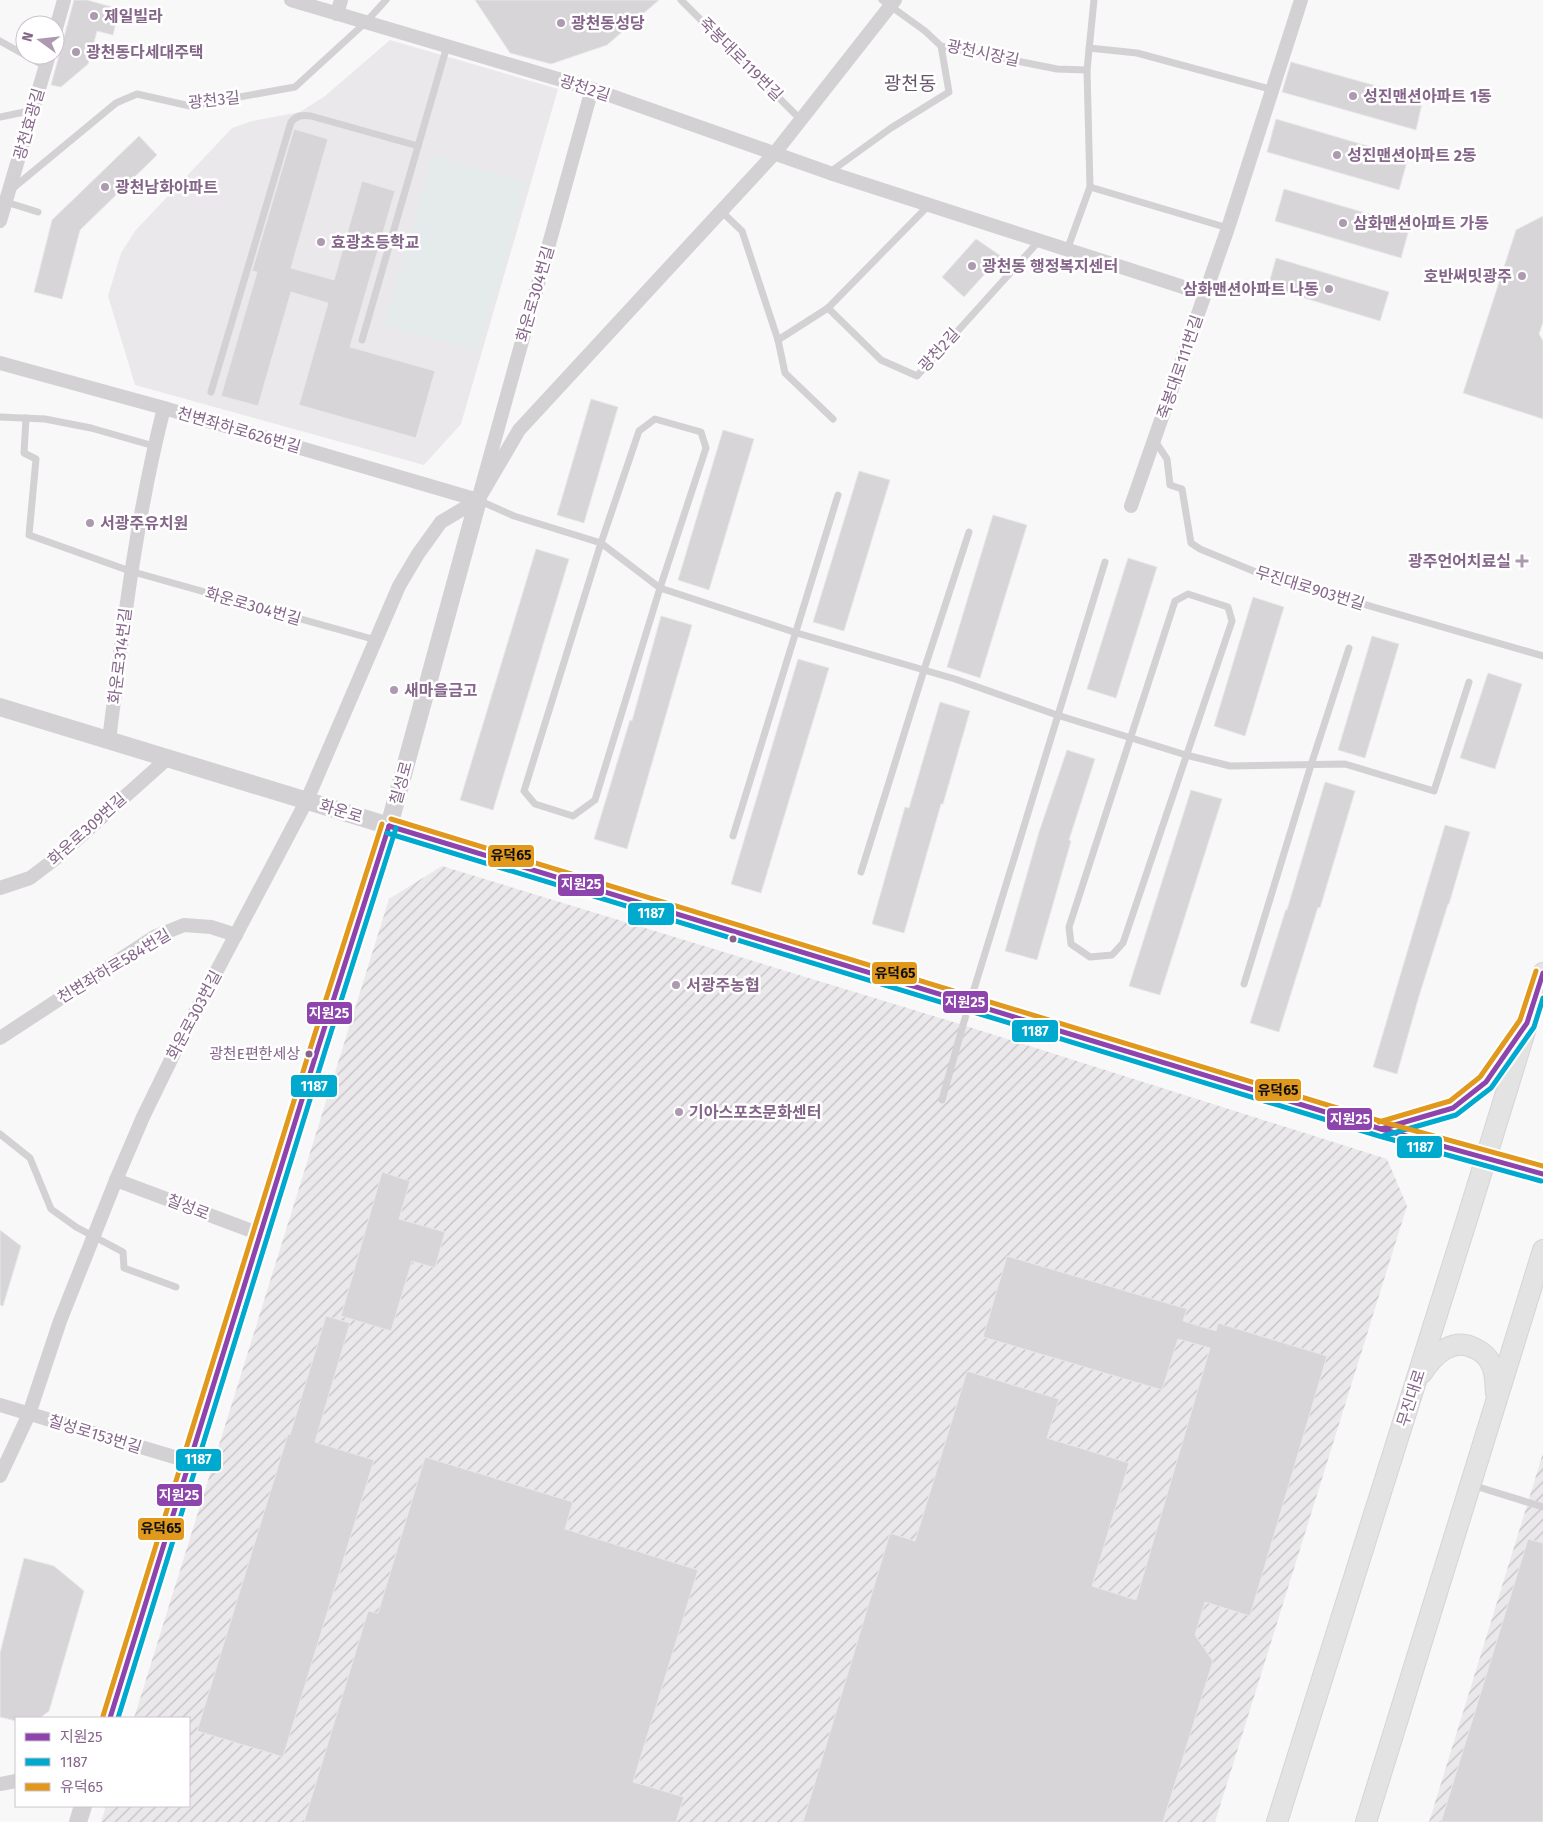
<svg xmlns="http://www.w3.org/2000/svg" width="1543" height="1822" viewBox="0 0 1543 1822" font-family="'Fira Sans','Noto Sans KR',sans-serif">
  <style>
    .built { fill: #eae8eb }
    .industrial { fill: url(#industrial-furrows) }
    .grass { fill: #e5eaea }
    .building { fill: #d7d5d8; stroke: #e8e8e8 }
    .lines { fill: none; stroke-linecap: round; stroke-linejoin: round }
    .secondary-casing { stroke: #d7d3d7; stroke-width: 22 }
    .service { stroke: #d3d1d3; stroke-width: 7 }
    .minor { stroke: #d3d1d3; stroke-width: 14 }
    .tertiary { stroke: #d3d1d3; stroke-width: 18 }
    .secondary { stroke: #e4e3e4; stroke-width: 20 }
    .bus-1-casing { stroke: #fff; stroke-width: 9 }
    .bus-2-casing { stroke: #fff; stroke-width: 9 }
    .bus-3-casing { stroke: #fff; stroke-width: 9 }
    .bus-1 { stroke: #8e44ad; stroke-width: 5 }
    .bus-2 { stroke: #00a9ce; stroke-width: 5 }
    .bus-3 { stroke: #e0991c; stroke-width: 5 }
    .poi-dot { fill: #ad99b0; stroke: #fff; stroke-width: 2 }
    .bus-dot { fill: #85668a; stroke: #fff; stroke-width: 2 }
    .labels { text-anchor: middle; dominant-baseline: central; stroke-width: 5; stroke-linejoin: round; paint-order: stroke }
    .bus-label { font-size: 15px; fill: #85668a; stroke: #fff; text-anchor: end }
    .poi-label { font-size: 16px; font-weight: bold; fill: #85668a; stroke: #fff; text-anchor: start }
    .street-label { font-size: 16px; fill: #85668a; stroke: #fff }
    .quarter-label { font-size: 19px; fill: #6a556e; stroke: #fff }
    .line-badge { stroke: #fff; stroke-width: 2 }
    .badge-label { font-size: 14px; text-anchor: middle; font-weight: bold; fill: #fff }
    .pale-badge-label { font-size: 14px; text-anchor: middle; font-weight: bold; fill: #111 }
  </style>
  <defs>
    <pattern id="industrial-furrows" width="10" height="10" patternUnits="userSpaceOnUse" patternTransform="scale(1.25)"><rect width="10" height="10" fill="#eae8eb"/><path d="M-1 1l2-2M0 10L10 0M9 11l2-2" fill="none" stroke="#c3c0c4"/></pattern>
  </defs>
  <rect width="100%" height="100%" fill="#f8f8f8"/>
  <!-- built -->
  <path class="built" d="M390 40 558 89 461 424 424 465 135 385 108 296 121 253 135 231 232 128 252 121 300 112 325 96Z"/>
  <!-- industrial -->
  <g class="industrial">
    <path d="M442 866 963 1025 1387 1159 1407 1206 1215 1822H101L106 1806H189V1718H134L389 899Z"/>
    <path d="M1543 1453V1822H1429L1528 1502Z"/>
  </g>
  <!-- grass -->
  <path class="grass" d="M433 155 527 182 479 352 384 325Z"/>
  <!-- building -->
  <g class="building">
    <path d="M74 0H87L119 9 113 35 97 31 88 64 61 87 51 85Z"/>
    <path d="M475 0H659L607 45 551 64 510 53Z"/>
    <path d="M1291 62 1423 99 1416 130 1282 92Z"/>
    <path d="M1276 119 1408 158 1399 190 1267 152Z"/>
    <path d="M294 129 328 139 291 268 334 280 362 181 395 191 350 347 435 371 416 438 299 405 328 303 291 292 258 406 221 396 257 272 252 271Z"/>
    <path d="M139 136 157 155 80 230 62 299 34 292 52 220Z"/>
    <path d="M1284 189 1410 226 1401 258 1275 221Z"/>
    <path d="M1543 216V322L1539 334 1543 341V419L1463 393 1516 230Z"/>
    <path d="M976 239 1001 256 964 297 942 277Z"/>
    <path d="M1276 258 1389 292 1380 321 1268 287Z"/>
    <path d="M591 399 618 407 584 523 557 515Z"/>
    <path d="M723 430 754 439 709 590 678 580Z"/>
    <path d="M859 471 890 480 844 631 813 622Z"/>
    <path d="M993 515 1027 525 980 678 947 667Z"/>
    <path d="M536 549 569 559 493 810 460 800Z"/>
    <path d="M1128 558 1157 567 1116 698 1087 689Z"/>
    <path d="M1253 597 1284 607 1245 736 1214 726Z"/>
    <path d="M661 616 692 625 627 849 594 839 630 720 632 721Z"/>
    <path d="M1372 636 1399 644 1365 758 1338 750Z"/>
    <path d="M798 659 829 668 761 893 731 884Z"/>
    <path d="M1488 673 1522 684 1495 769 1460 758Z"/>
    <path d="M940 702 970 711 943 804H941L904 933 872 924 905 807 909 808Z"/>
    <path d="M1067 750 1095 759 1069 840 1071 841 1037 960 1005 951 1039 832Z"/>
    <path d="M1325 782 1355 791 1320 908 1318 907 1279 1032 1250 1023 1286 909 1287 910Z"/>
    <path d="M1191 790 1222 799 1160 995 1129 986Z"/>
    <path d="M1445 825 1470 832 1449 904H1448L1419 996 1397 1074 1373 1067Z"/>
    <path d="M382 1172 410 1181 399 1219 445 1232 435 1268 412 1261 391 1331 341 1316Z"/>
    <path d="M0 1230 21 1246 3 1306 0 1305Z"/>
    <path d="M1007 1256 1187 1309 1183 1321 1216 1331 1218 1323 1327 1356 1250 1616 1205 1602 1195 1635 1213 1661 1163 1822H803L890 1533 915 1541 967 1371 1059 1399 1047 1438 1129 1463 1092 1586 1136 1600 1210 1348 1178 1339 1162 1390 983 1337Z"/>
    <path d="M326 1316 350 1323 315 1442 374 1460 283 1757 197 1731 288 1434 290 1435Z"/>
    <path d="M425 1457 573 1502 565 1529 698 1570 633 1782 684 1797 676 1822H304L368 1611 378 1613Z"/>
    <path d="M1528 1539 1543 1543V1822H1441Z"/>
    <path d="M24 1558 54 1566 84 1591 49 1711 40 1718H16V1721L0 1717V1653Z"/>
  </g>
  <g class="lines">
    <defs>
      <g id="secondary">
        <path d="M1422 1373C1434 1354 1454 1336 1476 1349 1482 1352 1487 1356 1490 1362 1496 1371 1495 1383 1496 1393"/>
        <path d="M1277 1822 1468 1216 1543 973"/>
        <path d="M1366 1822 1543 1250"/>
      </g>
    </defs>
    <!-- secondary casing -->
    <use href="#secondary" class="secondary-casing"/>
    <!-- service -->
    <g class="service">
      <path d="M681 0 800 119"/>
      <path d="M882 0 925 31 941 46 1057 69 1087 70 1094 0"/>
      <path d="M0 41 25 55"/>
      <path d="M1089 48 1137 53 1273 90"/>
      <path d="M25 55 46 67"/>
      <path d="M0 117 34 110"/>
      <path d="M830 172 891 128 949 92 941 46"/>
      <path d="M1090 187 1228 228"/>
      <path d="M12 189 116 103 137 94 190 106 295 87 366 22 386 0"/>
      <path d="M6 202 38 212"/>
      <path d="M722 212 742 231 778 340 785 373 833 419"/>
      <path d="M1067 250 1090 187 1087 70"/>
      <path d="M828 308 881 360 917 376 1039 241"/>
      <path d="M362 340 447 46"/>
      <path d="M778 340 828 308 929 205"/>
      <path d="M211 392 291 122C297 115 302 115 311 116L418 146"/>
      <path d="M0 417 45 419 91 428 154 446"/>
      <path d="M26 418 24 453 36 459 29 535 130 571 376 640"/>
      <path d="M655 419 701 432 706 448 660 588 595 800 573 816 535 804 524 791 601 543 639 431Z"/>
      <path d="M1155 441 1167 459 1170 485 1182 489 1191 543 1200 549 1263 575 1543 656"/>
      <path d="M478 500 514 516 601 543 660 588 797 633 955 679 1057 715 1186 755 1230 766 1345 764 1434 791 1469 682"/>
      <path d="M1188 594 1228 607 1232 621 1123 943 1112 955 1090 957 1071 944 1069 927 1175 601Z"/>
      <path d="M733 836 838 495"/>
      <path d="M861 872 924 670 969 532"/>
      <path d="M1244 984 1311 765 1349 648"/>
      <path d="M942 1100 963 1025 1105 562"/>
      <path d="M0 1134 30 1158 51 1209 76 1227 123 1252 124 1268 176 1287"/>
      <path d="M1472 1485 1543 1507"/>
    </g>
    <!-- minor -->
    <g class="minor">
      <path d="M291 0 592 89 830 173 1205 294"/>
      <path d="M337 14 341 0"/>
      <path d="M55 32 64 0"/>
      <path d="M0 221 49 55"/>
      <path d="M0 363 164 408 478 500 592 89"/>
      <path d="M1131 506 1228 228 1301 0"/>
      <path d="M109 740C123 629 136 517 164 408"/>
      <path d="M0 888 30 878 55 859 168 758"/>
      <path d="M0 1038 154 937 184 925 211 927 236 935"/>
      <path d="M116 1180 260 1234"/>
      <path d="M0 1405 191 1462"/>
      <path d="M0 1476 29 1414 60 1321 116 1180 143 1117 184 1033 307 800 399 586 418 554 441 522 478 500 519 430 774 154 895 0"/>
      <path d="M0 1784 16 1781"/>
    </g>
    <!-- tertiary -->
    <g class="tertiary">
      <path d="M0 707 1381 1129 1543 1174"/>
      <path d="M1381 1129 1453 1108 1486 1082 1522 1030"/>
      <path d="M110 1718 191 1462 265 1216 389 826 478 500"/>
      <path d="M78 1822 83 1806"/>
    </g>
    <!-- secondary -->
    <use href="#secondary" class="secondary"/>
    <defs>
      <g id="bus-1">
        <path d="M389 826 1381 1129 1543 1174"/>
        <path d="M1381 1129 1453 1108 1486 1082 1527 1023 1543 973"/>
        <path d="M110 1718 318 1048 389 826"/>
      </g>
      <g id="bus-2">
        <path d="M387 833 1379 1136 1541 1181"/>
        <path d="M1383 1136 1456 1115 1491 1088 1534 1027 1543 998"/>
        <path d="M118 1718 325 1051 396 828"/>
      </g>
      <g id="bus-3">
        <path d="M391 819 1383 1122 1543 1166"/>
        <path d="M1379 1122 1450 1101 1480 1077 1520 1020 1536 971"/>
        <path d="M103 1716 311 1046 382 824"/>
      </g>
    </defs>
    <!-- bus-1 casing -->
    <use href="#bus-1" class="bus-1-casing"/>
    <!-- bus-2 casing -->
    <use href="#bus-2" class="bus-2-casing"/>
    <!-- bus-3 casing -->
    <use href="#bus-3" class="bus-3-casing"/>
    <!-- bus-1 -->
    <use href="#bus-1" class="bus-1"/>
    <!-- bus-2 -->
    <use href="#bus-2" class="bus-2"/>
    <!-- bus-3 -->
    <use href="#bus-3" class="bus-3"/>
  </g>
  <!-- markers -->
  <g class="poi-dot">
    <circle cx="94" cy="16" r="5"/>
    <circle cx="561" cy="23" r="5"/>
    <circle cx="76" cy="52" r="5"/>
    <circle cx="1353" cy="96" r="5"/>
    <circle cx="1337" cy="155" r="5"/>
    <circle cx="105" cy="187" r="5"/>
    <circle cx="1343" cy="223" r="5"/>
    <circle cx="321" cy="242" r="5"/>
    <circle cx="972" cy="266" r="5"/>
    <circle cx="1522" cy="276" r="5"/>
    <circle cx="1329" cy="289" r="5"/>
    <circle cx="90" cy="523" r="5"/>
    <path d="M1519.5 553.5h5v5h5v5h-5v5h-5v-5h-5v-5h5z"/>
    <circle cx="394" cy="690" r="5"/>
    <circle cx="676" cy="985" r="5"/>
    <circle cx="679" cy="1112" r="5"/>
  </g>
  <g class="bus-dot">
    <circle cx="733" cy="939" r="4.5"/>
    <circle cx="309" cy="1054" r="4.5"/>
  </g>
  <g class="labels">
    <!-- bus labels -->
    <g class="bus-label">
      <text x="300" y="1054">광천E편한세상</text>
    </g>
    <!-- poi labels -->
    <g class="poi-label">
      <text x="104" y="16">제일빌라</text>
      <text x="571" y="23">광천동성당</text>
      <text x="86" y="52">광천동다세대주택</text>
      <text x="1363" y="96">성진맨션아파트 1동</text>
      <text x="1347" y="155">성진맨션아파트 2동</text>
      <text x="115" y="187">광천남화아파트</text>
      <text x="1353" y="223">삼화맨션아파트 가동</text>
      <text x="331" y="242">효광초등학교</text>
      <text x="982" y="266">광천동 행정복지센터</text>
      <text x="1512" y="276" text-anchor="end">호반써밋광주</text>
      <text x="1319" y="289" text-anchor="end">삼화맨션아파트 나동</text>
      <text x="100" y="523">서광주유치원</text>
      <text x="1511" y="561" text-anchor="end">광주언어치료실</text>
      <text x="404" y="690">새마을금고</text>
      <text x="686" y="985">서광주농협</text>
      <text x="689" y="1112">기아스포츠문화센터</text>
    </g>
    <!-- street labels -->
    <g class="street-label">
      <text transform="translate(983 53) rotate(12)">광천시장길</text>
      <text transform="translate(741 59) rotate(45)">죽봉대로119번길</text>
      <text transform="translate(585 88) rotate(18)">광천2길</text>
      <text transform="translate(214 100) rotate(-6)">광천3길</text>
      <text transform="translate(29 124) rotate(-74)">광천효광길</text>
      <text transform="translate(535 294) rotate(-74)">화운로304번길</text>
      <text transform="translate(939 350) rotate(-48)">광천2길</text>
      <text transform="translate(1180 367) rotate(-71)">죽봉대로111번길</text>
      <text transform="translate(239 430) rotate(16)">천변좌하로626번길</text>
      <text transform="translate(1310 588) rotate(17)">무진대로903번길</text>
      <text transform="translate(253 606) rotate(16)">화운로304번길</text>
      <text transform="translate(120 656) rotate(-83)">화운로314번길</text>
      <text transform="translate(401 783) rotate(-75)">칠성로</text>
      <text transform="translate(341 811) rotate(17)">화운로</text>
      <text transform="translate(87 829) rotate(-42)">화운로309번길</text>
      <text transform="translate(114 966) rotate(-31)">천변좌하로584번길</text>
      <text transform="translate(194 1015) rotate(-62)">화운로303번길</text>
      <text transform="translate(188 1207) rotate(21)">칠성로</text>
      <text transform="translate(1411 1398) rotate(-72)">무진대로</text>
      <text transform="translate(95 1434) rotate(17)">칠성로153번길</text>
    </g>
    <!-- quarter labels -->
    <g class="quarter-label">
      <text x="910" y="83">광천동</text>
    </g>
  </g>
  <g class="line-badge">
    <rect x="487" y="844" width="48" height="24" rx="5" fill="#e0991c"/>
    <rect x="557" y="873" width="48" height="24" rx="5" fill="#8e44ad"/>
    <rect x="627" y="902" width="48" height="24" rx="5" fill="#00a9ce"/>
    <rect x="871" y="961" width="47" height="24" rx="5" fill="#e0991c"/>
    <rect x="942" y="990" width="47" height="24" rx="5" fill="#8e44ad"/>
    <rect x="306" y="1001" width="47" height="24" rx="5" fill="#8e44ad"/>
    <rect x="1011" y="1019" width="48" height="24" rx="5" fill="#00a9ce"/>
    <rect x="290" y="1074" width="48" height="24" rx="5" fill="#00a9ce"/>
    <rect x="1254" y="1078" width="48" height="24" rx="5" fill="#e0991c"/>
    <rect x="1326" y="1107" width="47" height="24" rx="5" fill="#8e44ad"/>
    <rect x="1396" y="1135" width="47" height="24" rx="5" fill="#00a9ce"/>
    <rect x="175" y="1448" width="47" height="24" rx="5" fill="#00a9ce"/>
    <rect x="156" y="1483" width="47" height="24" rx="5" fill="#8e44ad"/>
    <rect x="137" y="1517" width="48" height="24" rx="5" fill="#e0991c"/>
  </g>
  <g class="badge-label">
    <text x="581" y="889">지원25</text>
    <text x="651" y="918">1187</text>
    <text x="965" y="1007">지원25</text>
    <text x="329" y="1018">지원25</text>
    <text x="1035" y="1036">1187</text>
    <text x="314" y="1091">1187</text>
    <text x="1350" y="1124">지원25</text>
    <text x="1420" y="1152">1187</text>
    <text x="198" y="1464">1187</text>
    <text x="179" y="1500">지원25</text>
  </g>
  <g class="pale-badge-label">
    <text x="511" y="860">유덕65</text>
    <text x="895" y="978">유덕65</text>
    <text x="1278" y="1095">유덕65</text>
    <text x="161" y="1533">유덕65</text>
  </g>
  <!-- legend -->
  <rect x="15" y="1717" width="175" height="90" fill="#ffffff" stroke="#cec2d0"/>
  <rect x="25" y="1733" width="25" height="8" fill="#8e44ad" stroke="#cec2d0"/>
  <text x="60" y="1742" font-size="15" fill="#85668a">지원25</text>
  <rect x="25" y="1758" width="25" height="8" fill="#00a9ce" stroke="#cec2d0"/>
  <text x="60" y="1767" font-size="15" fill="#85668a">1187</text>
  <rect x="25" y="1783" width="25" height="8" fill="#e0991c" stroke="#cec2d0"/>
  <text x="60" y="1792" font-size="15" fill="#85668a">유덕65</text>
  <!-- north arrow -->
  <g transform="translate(40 40) rotate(285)"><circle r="24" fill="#ffffff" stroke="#cec2d0"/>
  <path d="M0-4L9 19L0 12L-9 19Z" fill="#ad99b0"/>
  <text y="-8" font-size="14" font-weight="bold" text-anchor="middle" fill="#85668a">N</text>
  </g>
</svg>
